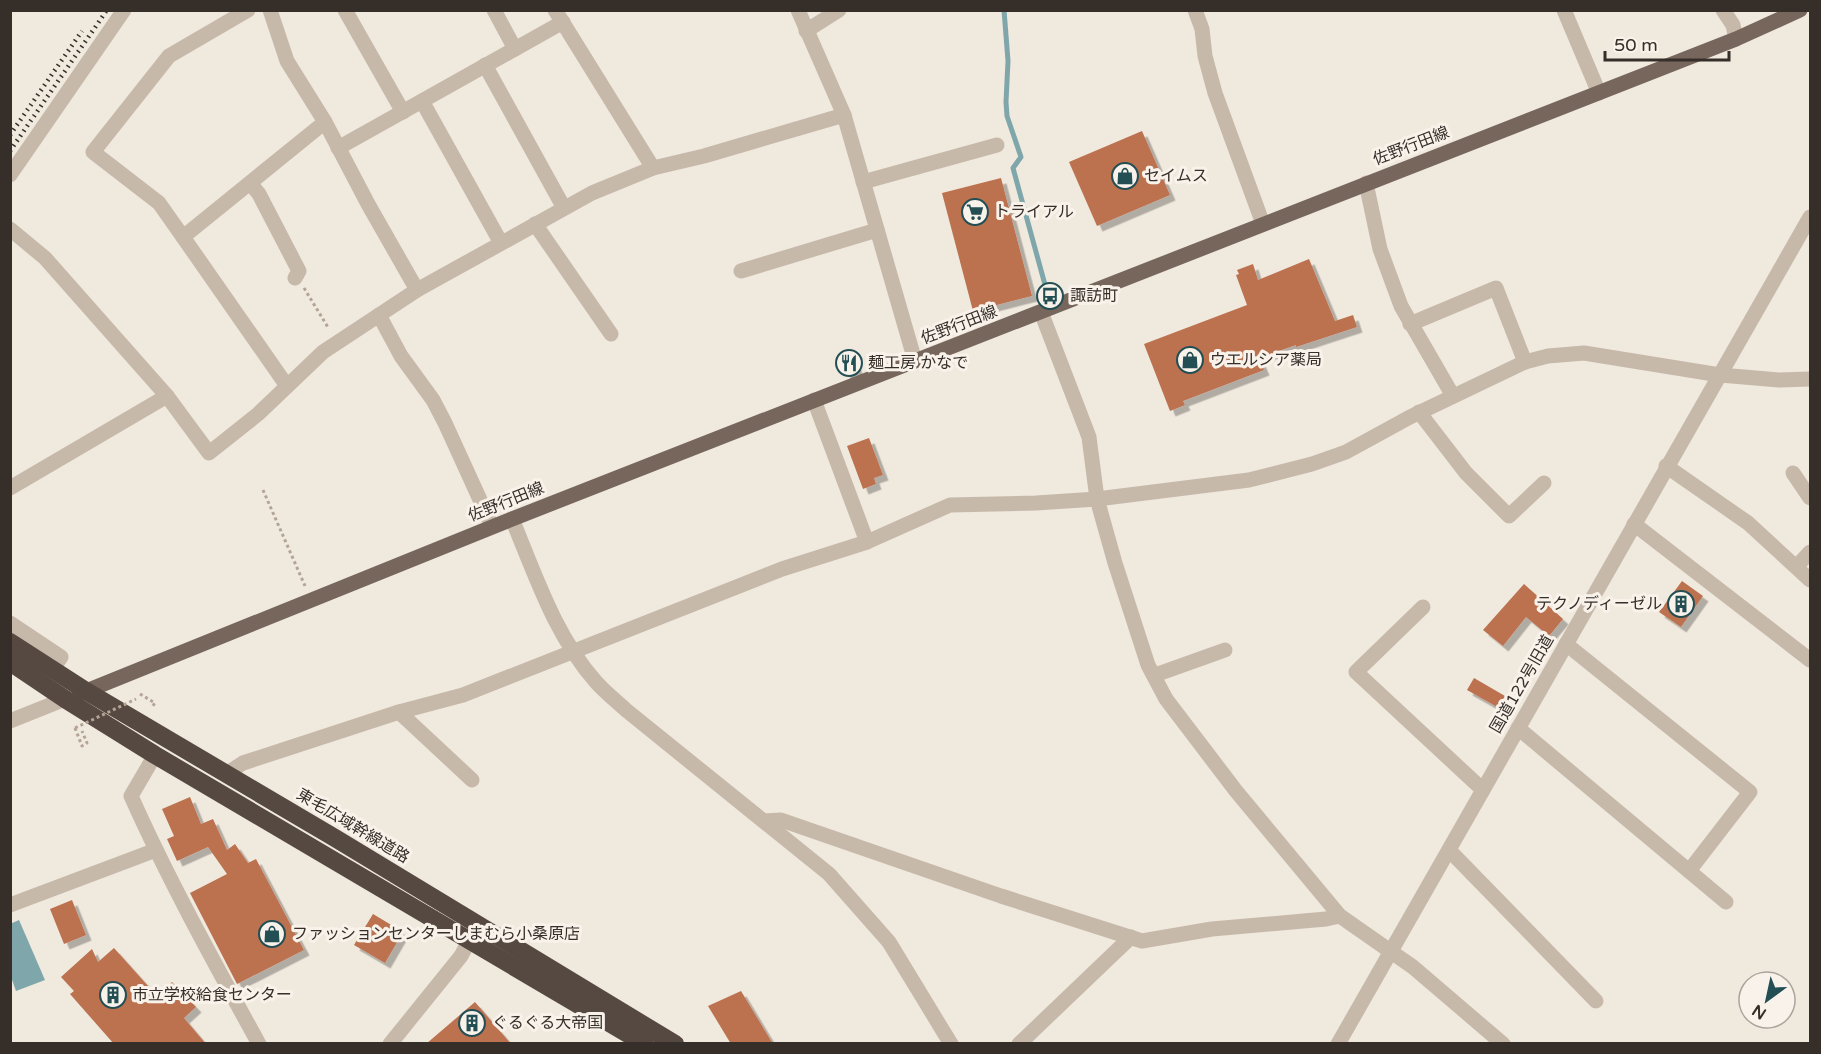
<svg xmlns="http://www.w3.org/2000/svg" width="1821" height="1054" viewBox="0 0 1821 1054" font-family="'Varela Round','Noto Sans JP',sans-serif">
  <style>
    .water { fill: #7fa7ab }
    .lines { fill: none; stroke-linecap: round; stroke-linejoin: round }
    .stream { stroke: #7fa7ab; stroke-width: 5 }
    .building { fill: #bc7150; filter: url(#shadow) }
    .path { stroke: #b3a495; stroke-width: 3; stroke-dasharray: 3 3; stroke-linecap: butt }
    .minor { stroke: #c7b9aa; stroke-width: 15 }
    .major { stroke: #76665c; stroke-width: 15 }
    .highway { stroke: #564941; stroke-width: 18 }
    .rail { stroke: #362e29; stroke-width: 4.5; stroke-dasharray: 1.5 4.5; stroke-linecap: butt }
    .path-bridge { stroke: #b3a495; stroke-width: 3; stroke-dasharray: 3 3; stroke-linecap: butt }
    .labels { text-anchor: middle; dominant-baseline: central; stroke-width: 6; stroke-linejoin: round; paint-order: stroke }
    .street-label { font-size: 16px; fill: #362e29; stroke: #f8f2ea }
    .poi-label { font-size: 16px; fill: #362e29; stroke: #f8f2ea; text-anchor: start }
  </style>
  <defs>
    <filter id="shadow"><feDropShadow dx="5.5" dy="5.5" stdDeviation="0" flood-color="#0004"/></filter>
  </defs>
  <rect width="100%" height="100%" fill="#f0e9de"/>
  <!-- water -->
  <path class="water" d="M19 920 45 980 16 991 11 977 10 924Z"/>
  <g class="lines">
    <!-- stream -->
    <path class="stream" d="M1004 10 1008 61 1006 102 1007 116 1021 157 1013 168 1047 292"/>
  </g>
  <!-- building -->
  <g class="building">
    <path d="M1142 131 1170 195 1097 226 1069 162Z"/>
    <path d="M1001 178 1032 296 973 311 942 193Z"/>
    <path d="M1309 259 1335 321 1353 315 1357 327 1296 347V345L1259 358 1264 370 1183 401 1185 405 1170 411 1144 344 1247 305 1236 275 1239 274 1237 270 1253 264 1258 280Z"/>
    <path d="M852 352 858 372 846 376 839 356Z"/>
    <path d="M869 438 883 475 874 478 876 484 863 489 847 446Z"/>
    <path d="M1682 581 1703 596 1681 627 1659 612Z"/>
    <path d="M1524 584 1563 619 1549 636 1526 617 1503 646 1483 630Z"/>
    <path d="M1474 678 1505 696 1499 708 1467 690Z"/>
    <path d="M190 797 201 824 213 819 227 850 235 844 248 863 256 859 304 950 237 984 190 893 227 874 208 847 177 861 167 839 174 836 162 809Z"/>
    <path d="M72 900 86 935 64 944 50 909Z"/>
    <path d="M373 914 403 932 385 963 354 945Z"/>
    <path d="M114 948 157 996 172 982 196 1007 184 1018 206 1044H114L70 994 74 991 61 977 92 949 98 962Z"/>
    <path d="M741 991 773 1044H731L708 1006Z"/>
    <path d="M475 1002 511 1044H426Z"/>
  </g>
  <g class="lines">
    <!-- path -->
    <g class="path">
      <path d="M304 288 329 329"/>
      <path d="M263 490 305 586"/>
      <path d="M140 694 155 703 151 708"/>
      <path d="M75 728 82 746 87 743 82 731"/>
    </g>
    <!-- minor -->
    <g class="minor">
      <path d="M270 10 287 61 325 122 368 204 417 290"/>
      <path d="M345 10 403 112"/>
      <path d="M494 10 515 49"/>
      <path d="M555 10 653 168"/>
      <path d="M798 10 844 115 915 361"/>
      <path d="M1195 10 1202 29 1205 56 1215 93 1263 224"/>
      <path d="M1564 10 1599 93"/>
      <path d="M1723 10 1733 25 1736 39"/>
      <path d="M806 31 839 10"/>
      <path d="M485 65 564 208"/>
      <path d="M422 101 501 243"/>
      <path d="M338 148 563 22"/>
      <path d="M10 175 124 10"/>
      <path d="M863 182 997 145"/>
      <path d="M250 183 259 194 299 271 295 278"/>
      <path d="M1366 183 1380 249 1401 306 1453 396"/>
      <path d="M535 224 611 334"/>
      <path d="M10 229 45 258 167 396 209 453 258 414 323 352 417 290 592 193 653 168 704 156 844 115"/>
      <path d="M183 237 159 203 93 152 169 56 248 10"/>
      <path d="M741 271 877 230"/>
      <path d="M1041 312 1089 437 1097 499 1115 563 1148 665 1166 699 1236 791 1340 916 1413 967 1503 1044"/>
      <path d="M379 315 401 356 433 400 445 423 492 526"/>
      <path d="M1410 324 1496 288 1525 362"/>
      <path d="M287 386 183 237 325 122"/>
      <path d="M814 400 867 542"/>
      <path d="M1419 412 1466 473 1509 516 1544 483"/>
      <path d="M1666 466 1748 523 1810 580"/>
      <path d="M1793 473 1810 498"/>
      <path d="M10 488 167 396"/>
      <path d="M512 519C535 574 555 636 596 682 605 692 616 701 626 710L829 874 889 942 951 1044"/>
      <path d="M1634 524 1810 660"/>
      <path d="M1797 566 1810 552"/>
      <path d="M1423 607 1356 672 1483 790"/>
      <path d="M10 623 61 657 52 670"/>
      <path d="M1566 644 1750 792 1689 871"/>
      <path d="M1155 675 1225 650"/>
      <path d="M399 712 472 780"/>
      <path d="M10 721 65 699"/>
      <path d="M1518 728 1726 902"/>
      <path d="M155 755 131 796C169 881 214 962 259 1044"/>
      <path d="M226 774 243 763 399 712 463 695 782 569 867 542 950 505 1036 503 1097 499 1249 480 1312 464 1346 452 1410 417 1525 362 1548 356 1584 353 1720 375 1779 380 1810 379"/>
      <path d="M764 821 781 820 1001 896 1142 941 1212 929 1326 919 1340 916"/>
      <path d="M1449 850 1596 1001"/>
      <path d="M10 905 156 850"/>
      <path d="M390 1044 461 956 469 941"/>
      <path d="M1019 1044 1131 937"/>
      <path d="M1338 1044 1810 217"/>
    </g>
    <!-- major -->
    <path class="major" d="M79 694 512 519 1736 39 1800 10"/>
    <!-- highway -->
    <g class="highway">
      <path d="M10 642 86 691 335 838 675 1044"/>
      <path d="M10 662 65 699 155 755 645 1044"/>
    </g>
    <!-- rail -->
    <g class="rail">
      <path d="M10 135 82 31"/>
      <path d="M10 151 107 10"/>
    </g>
    <!-- path-bridge -->
    <path class="path-bridge" d="M75 728 136 699"/>
  </g>
  <!-- icons -->
  <defs>
    <symbol id="shop-ring" viewBox="-11 -11 22 22"><circle r="9.5" fill="#f8f2ea" stroke="#224e54" stroke-width="1.5"/><path d="M-5-2.5h2.3a2.7 3.5 0 0 1 5.4 0H5L5.5 6h-11ZM-1.5-2.5h3a1.5 2.3 0 0 0-3 0Z" fill="#224e54"/></symbol>
    <symbol id="supermarket-ring" viewBox="-11 -11 22 22"><circle r="9.5" fill="#f8f2ea" stroke="#224e54" stroke-width="1.5"/><path d="M-6-5.5h2.5l.6 2H6L4.5 2H-2.5L-4.4-4H-6ZM-1.5 3.2a1.3 1.3 0 1 0 .1 0ZM3 3.2a1.3 1.3 0 1 0 .1 0Z" fill="#224e54"/></symbol>
    <symbol id="bus-ring" viewBox="-11 -11 22 22"><circle r="9.5" fill="#f8f2ea" stroke="#224e54" stroke-width="1.5"/><path d="M-5-6H5V4H4V6H2V4H-2V6H-4V4H-5ZM-3.5-4V0h7V-4ZM-3.5 1.2v1.5H-2V1.2ZM2 1.2v1.5H3.5V1.2Z" fill="#224e54"/></symbol>
    <symbol id="restaurant-ring" viewBox="-11 -11 22 22"><circle r="9.5" fill="#f8f2ea" stroke="#224e54" stroke-width="1.5"/><path d="M-5-6h1v4h1v-4h1v4h1v-4h1v5L-1.5 .5V6h-2V.5L-5-1ZM5-6V6H3V1.5H1.5Q1.5-4 5-6Z" fill="#224e54"/></symbol>
    <symbol id="building-ring" viewBox="-11 -11 22 22"><circle r="9.5" fill="#f8f2ea" stroke="#224e54" stroke-width="1.5"/><path d="M-4-6H4V6H1V3H-1V6H-4ZM-2.5-4.3h1.7v1.8h-1.7ZM.8-4.3h1.7v1.8H.8ZM-2.5-1h1.7V.8h-1.7ZM.8-1h1.7V.8H.8Z" fill="#224e54"/></symbol>
  </defs>
  <g fill-rule="evenodd">
    <use href="#shop-ring" x="1110" y="161" width="30" height="30"/>
    <use href="#supermarket-ring" x="960" y="197" width="30" height="30"/>
    <use href="#bus-ring" x="1035" y="281" width="30" height="30"/>
    <use href="#shop-ring" x="1175" y="345" width="30" height="30"/>
    <use href="#restaurant-ring" x="834" y="348" width="30" height="30"/>
    <use href="#building-ring" x="1666" y="589" width="30" height="30"/>
    <use href="#shop-ring" x="257" y="919" width="30" height="30"/>
    <use href="#building-ring" x="98" y="980" width="30" height="30"/>
    <use href="#building-ring" x="457" y="1008" width="30" height="30"/>
  </g>
  <g class="labels">
    <!-- street labels -->
    <g class="street-label">
      <text transform="translate(1411 146) rotate(-21)">佐野行田線</text>
      <text transform="translate(959 325) rotate(-21)">佐野行田線</text>
      <text transform="translate(506 502) rotate(-22)">佐野行田線</text>
      <text transform="translate(1522 684) rotate(-60)">国道122号旧道</text>
      <text transform="translate(353 826) rotate(31)">東毛広域幹線道路</text>
    </g>
    <!-- poi labels -->
    <g class="poi-label">
      <text x="1144" y="176">セイムス</text>
      <text x="994" y="212">トライアル</text>
      <text x="1070" y="296">諏訪町</text>
      <text x="1210" y="360">ウエルシア薬局</text>
      <text x="868" y="363">麺工房 かなで</text>
      <text x="1662" y="604" text-anchor="end">テクノディーゼル</text>
      <text x="292" y="934">ファッションセンターしまむら小桑原店</text>
      <text x="132" y="995">市立学校給食センター</text>
      <text x="492" y="1023">ぐるぐる大帝国</text>
    </g>
  </g>
  <!-- border -->
  <rect width="1821" height="1054" fill="none" stroke="#362e29" stroke-width="24"/>
  <!-- north arrow -->
  <g transform="translate(1767 1000) rotate(213)"><circle r="28" fill="#f8f2ea" stroke="#aaa49d" stroke-width="1.5"/>
  <path d="M0-4.5L10 22L0 15L-10 22Z" fill="#224e54"/>
  <text y="-9" font-size="16" font-weight="bold" text-anchor="middle" fill="#362e29">N</text>
  </g>
  <!-- scale -->
  <path d="M1605 51v9h124v-9" fill="none" stroke="#362e29" stroke-width="3"/>
  <text x="1614" y="51" font-size="18" fill="#362e29" stroke="#f8f2ea" stroke-width="4.5" paint-order="stroke">50 m</text>
</svg>
